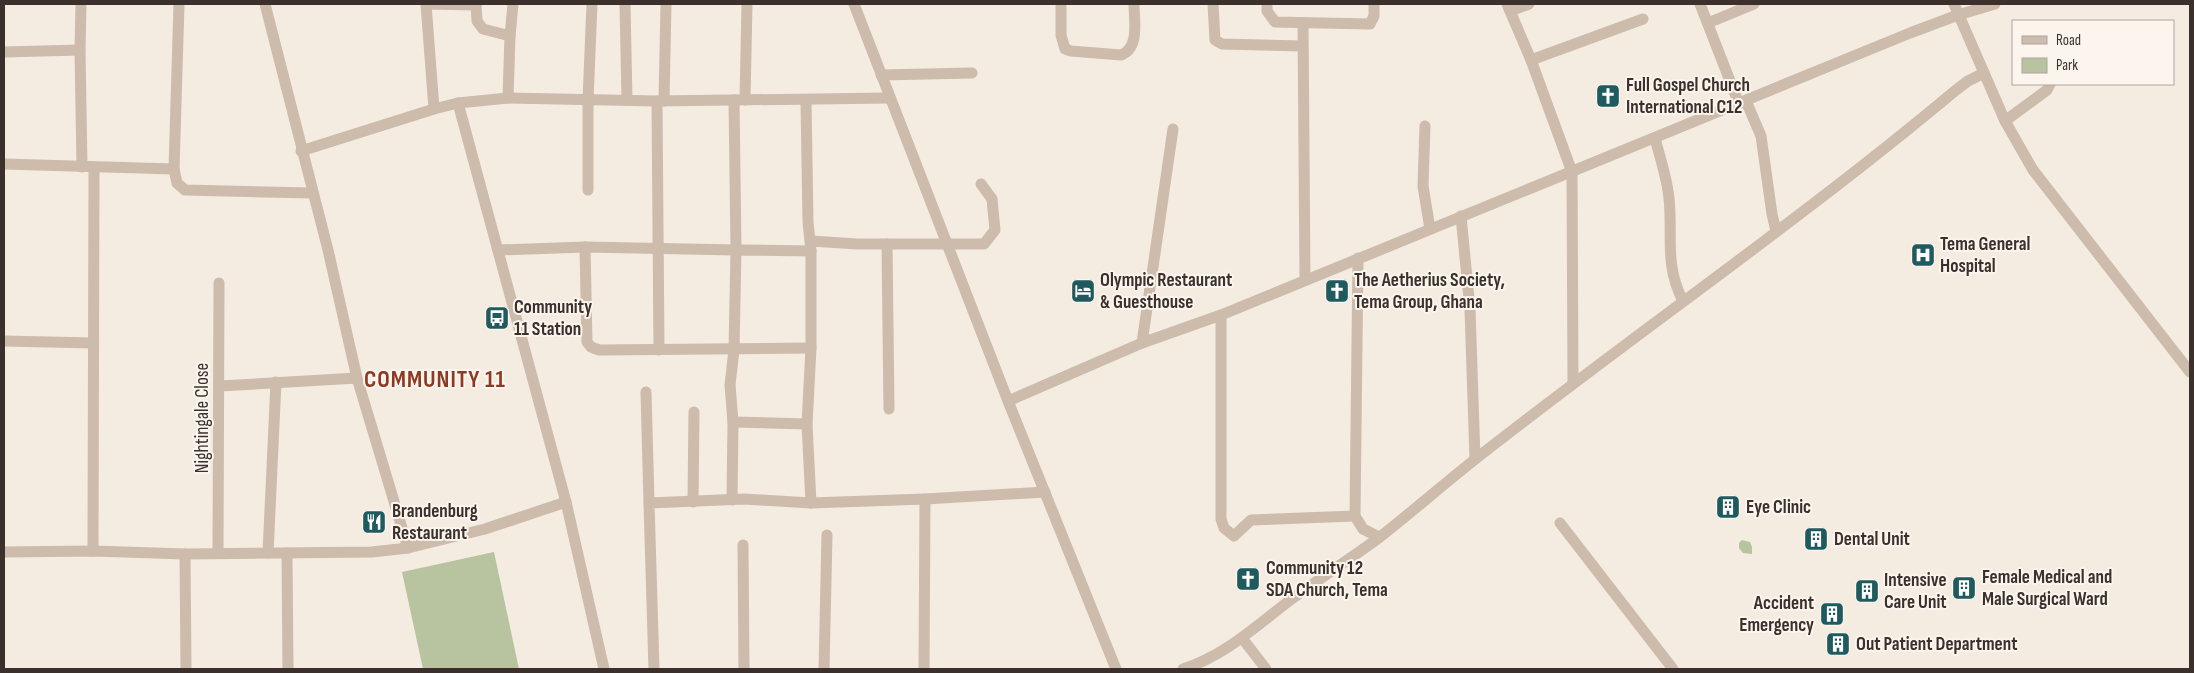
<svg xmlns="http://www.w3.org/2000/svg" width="2194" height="673" viewBox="0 0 2194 673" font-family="'Sofia Sans Condensed',sans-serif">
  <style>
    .green { fill: #b8c4a0 }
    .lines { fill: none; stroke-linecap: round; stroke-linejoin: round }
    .minor { stroke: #cdbbac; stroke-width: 11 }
    .labels { text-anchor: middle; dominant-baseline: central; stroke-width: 4; stroke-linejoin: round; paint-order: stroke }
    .poi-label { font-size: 19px; font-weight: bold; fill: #3b302b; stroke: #fbf5ee; text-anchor: start }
    .street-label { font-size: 19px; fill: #3b302b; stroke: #fbf5ee }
    .district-label { font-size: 24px; font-weight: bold; letter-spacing: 1px; fill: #8c3b22; stroke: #fbf5ee }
  </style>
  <rect width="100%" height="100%" fill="#f4ebe1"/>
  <!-- green -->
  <g class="green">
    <path d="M1742 540 1750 542 1752 547V554L1743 553 1739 548V543Z"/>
    <path d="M494 552 519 669H423L402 572Z"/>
  </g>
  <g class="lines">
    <!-- minor -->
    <g class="minor">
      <path d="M81 4 80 50 82 167"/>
      <path d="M265 4 328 250 357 378 408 548"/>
      <path d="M426 4 434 109"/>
      <path d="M426 4 476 5"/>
      <path d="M476 4 477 21 483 29 510 36 508 98"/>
      <path d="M625 4 627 100"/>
      <path d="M854 4 1008 401 1116 669"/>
      <path d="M1061 4V35L1065 49 1071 51 1121 55C1140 48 1134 20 1134 4"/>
      <path d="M1213 4 1215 40 1222 44 1302 46"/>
      <path d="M1267 4V11L1275 22 1370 24 1374 16V4"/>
      <path d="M1507 4 1531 60 1572 172 1573 383"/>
      <path d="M1700 4 1739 104"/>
      <path d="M1954 4 2005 121 2033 170 2190 372"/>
      <path d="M1510 11 1529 4"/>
      <path d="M1303 23 1305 280"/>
      <path d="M1708 23 1754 4"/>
      <path d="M510 36 513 4"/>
      <path d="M4 52 80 50"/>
      <path d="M1531 60 1643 19"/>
      <path d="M881 75 972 73"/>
      <path d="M745 100 747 4"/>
      <path d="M657 101 659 350"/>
      <path d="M664 101 666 4"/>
      <path d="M806 101 808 222 811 251V348L807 424 811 503"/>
      <path d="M1746 101 1761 136 1772 214 1776 231"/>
      <path d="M458 103 566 502 604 669"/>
      <path d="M2005 121 2047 90 2050 84"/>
      <path d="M1425 126 1423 186 1430 229"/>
      <path d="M1655 138C1660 158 1667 178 1669 198 1673 237 1664 264 1683 301"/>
      <path d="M301 151 434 109 458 103 508 98 657 101 889 98"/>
      <path d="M4 164 174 169 177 183 185 190 312 193"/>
      <path d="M174 169 179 4"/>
      <path d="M588 190V100L592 4"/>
      <path d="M1461 216 1470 309 1475 459"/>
      <path d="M811 241 857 244H984L995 230 992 199 981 184"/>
      <path d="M887 244 889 409"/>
      <path d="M585 247 587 342 591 347 599 350 811 348"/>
      <path d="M498 250 585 247 736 250 734 100"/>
      <path d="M1358 258 1355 516 1363 529 1379 537"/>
      <path d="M1221 315V519L1224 528 1234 536 1251 520 1355 516"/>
      <path d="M4 341 93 343"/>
      <path d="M1142 343 1173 129"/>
      <path d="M220 386 357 378"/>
      <path d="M646 392 649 503"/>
      <path d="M1008 401 1142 343 1221 315 1910 33 1958 15 1995 4"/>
      <path d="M733 422 807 424"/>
      <path d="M732 500 733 422 730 385 734 350 736 250 811 251"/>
      <path d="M693 502 694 412"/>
      <path d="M1560 523 1673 669"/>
      <path d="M743 545 744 669"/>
      <path d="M93 551 94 167"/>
      <path d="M4 552 93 551 185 554 372 552 408 548 485 529 566 502"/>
      <path d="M218 553 219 283"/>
      <path d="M268 553 276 382"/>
      <path d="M287 553 288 669"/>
      <path d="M185 554 186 669"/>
      <path d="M1242 638 1266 669"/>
      <path d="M654 669 649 503 744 499 811 503 925 499"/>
      <path d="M824 669 827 535"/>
      <path d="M924 669 925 499 1045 492"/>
      <path d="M1183 669C1224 656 1255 627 1289 601 1319 579 1350 559 1380 537 1413 511 1445 483 1478 457 1636 333 1802 219 1956 90L1968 81 1984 73"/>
    </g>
  </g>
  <!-- icons -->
  <defs>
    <symbol id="church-square" viewBox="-11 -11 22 22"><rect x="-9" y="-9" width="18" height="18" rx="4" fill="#1f5a5e" stroke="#fbf5ee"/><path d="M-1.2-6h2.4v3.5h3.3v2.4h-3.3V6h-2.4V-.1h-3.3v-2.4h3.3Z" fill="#fff"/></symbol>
    <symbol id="hospital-square" viewBox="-11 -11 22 22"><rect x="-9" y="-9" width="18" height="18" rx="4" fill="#1f5a5e" stroke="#fbf5ee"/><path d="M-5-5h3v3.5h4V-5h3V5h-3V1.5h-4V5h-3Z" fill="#fff"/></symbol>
    <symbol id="hotel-square" viewBox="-11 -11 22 22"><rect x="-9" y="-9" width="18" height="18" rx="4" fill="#1f5a5e" stroke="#fbf5ee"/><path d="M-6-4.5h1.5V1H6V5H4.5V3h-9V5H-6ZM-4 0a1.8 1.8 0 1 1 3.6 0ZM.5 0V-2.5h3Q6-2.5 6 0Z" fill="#fff"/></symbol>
    <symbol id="bus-square" viewBox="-11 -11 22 22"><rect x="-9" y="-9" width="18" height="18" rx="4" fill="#1f5a5e" stroke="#fbf5ee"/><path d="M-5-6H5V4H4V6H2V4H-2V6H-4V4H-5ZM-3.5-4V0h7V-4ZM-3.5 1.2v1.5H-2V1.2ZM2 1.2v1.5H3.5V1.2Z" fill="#fff"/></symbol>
    <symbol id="building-square" viewBox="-11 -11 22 22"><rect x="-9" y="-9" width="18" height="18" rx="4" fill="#1f5a5e" stroke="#fbf5ee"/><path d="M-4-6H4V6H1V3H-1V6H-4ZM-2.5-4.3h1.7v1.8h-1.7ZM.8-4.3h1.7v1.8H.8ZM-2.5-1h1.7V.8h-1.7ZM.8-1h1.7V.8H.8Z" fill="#fff"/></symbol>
    <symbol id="restaurant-square" viewBox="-11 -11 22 22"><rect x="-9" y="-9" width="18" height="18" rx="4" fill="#1f5a5e" stroke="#fbf5ee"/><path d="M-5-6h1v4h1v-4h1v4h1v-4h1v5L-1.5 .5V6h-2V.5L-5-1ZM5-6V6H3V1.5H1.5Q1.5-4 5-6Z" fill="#fff"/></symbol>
  </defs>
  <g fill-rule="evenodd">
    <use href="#church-square" x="1594" y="82" width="28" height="28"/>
    <use href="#hospital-square" x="1909" y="241" width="28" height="28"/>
    <use href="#hotel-square" x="1069" y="277" width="28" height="28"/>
    <use href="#church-square" x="1323" y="277" width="28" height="28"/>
    <use href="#bus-square" x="483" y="304" width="28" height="28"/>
    <use href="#building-square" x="1714" y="493" width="28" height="28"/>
    <use href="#restaurant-square" x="360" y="508" width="28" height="28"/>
    <use href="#building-square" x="1802" y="525" width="28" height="28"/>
    <use href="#church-square" x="1234" y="565" width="28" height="28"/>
    <use href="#building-square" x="1950" y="574" width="28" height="28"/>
    <use href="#building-square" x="1853" y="577" width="28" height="28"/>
    <use href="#building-square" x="1818" y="600" width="28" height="28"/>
    <use href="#building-square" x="1824" y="630" width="28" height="28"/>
  </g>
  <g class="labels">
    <!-- poi labels -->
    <g class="poi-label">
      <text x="1626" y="85">Full Gospel Church<tspan x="1626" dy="22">International C12</tspan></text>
      <text x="1940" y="244">Tema General<tspan x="1940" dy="22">Hospital</tspan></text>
      <text x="1100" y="280">Olympic Restaurant<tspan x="1100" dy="22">&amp; Guesthouse</tspan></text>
      <text x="1354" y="280">The Aetherius Society,<tspan x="1354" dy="22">Tema Group, Ghana</tspan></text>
      <text x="514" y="307">Community<tspan x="514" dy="22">11 Station</tspan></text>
      <text x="1746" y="507">Eye Clinic</text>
      <text x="392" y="511">Brandenburg<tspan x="392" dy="22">Restaurant</tspan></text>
      <text x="1834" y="539">Dental Unit</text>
      <text x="1266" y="568">Community 12<tspan x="1266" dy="22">SDA Church, Tema</tspan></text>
      <text x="1982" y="577">Female Medical and<tspan x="1982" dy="22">Male Surgical Ward</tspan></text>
      <text x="1884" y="580">Intensive<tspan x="1884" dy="22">Care Unit</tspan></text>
      <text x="1814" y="603" text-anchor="end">Accident<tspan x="1814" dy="22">Emergency</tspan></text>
      <text x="1856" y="644">Out Patient Department</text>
    </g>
    <!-- street labels -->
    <g class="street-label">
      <text transform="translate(202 418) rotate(-90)">Nightingale Close</text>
    </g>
    <!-- district labels -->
    <g class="district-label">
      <text x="435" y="379">COMMUNITY 11</text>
    </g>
  </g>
  <!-- border -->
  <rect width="2194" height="673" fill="none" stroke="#3b302b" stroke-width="10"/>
  <!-- legend -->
  <rect x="2012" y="20" width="162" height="65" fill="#fbf5ee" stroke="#aea6a0"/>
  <rect x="2022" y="36" width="25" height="8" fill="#cdbbac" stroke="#aea6a0"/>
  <text x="2056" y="45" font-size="15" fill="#3b302b">Road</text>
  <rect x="2022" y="58" width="25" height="15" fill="#b8c4a0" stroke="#aea6a0"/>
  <text x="2056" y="70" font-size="15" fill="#3b302b">Park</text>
</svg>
